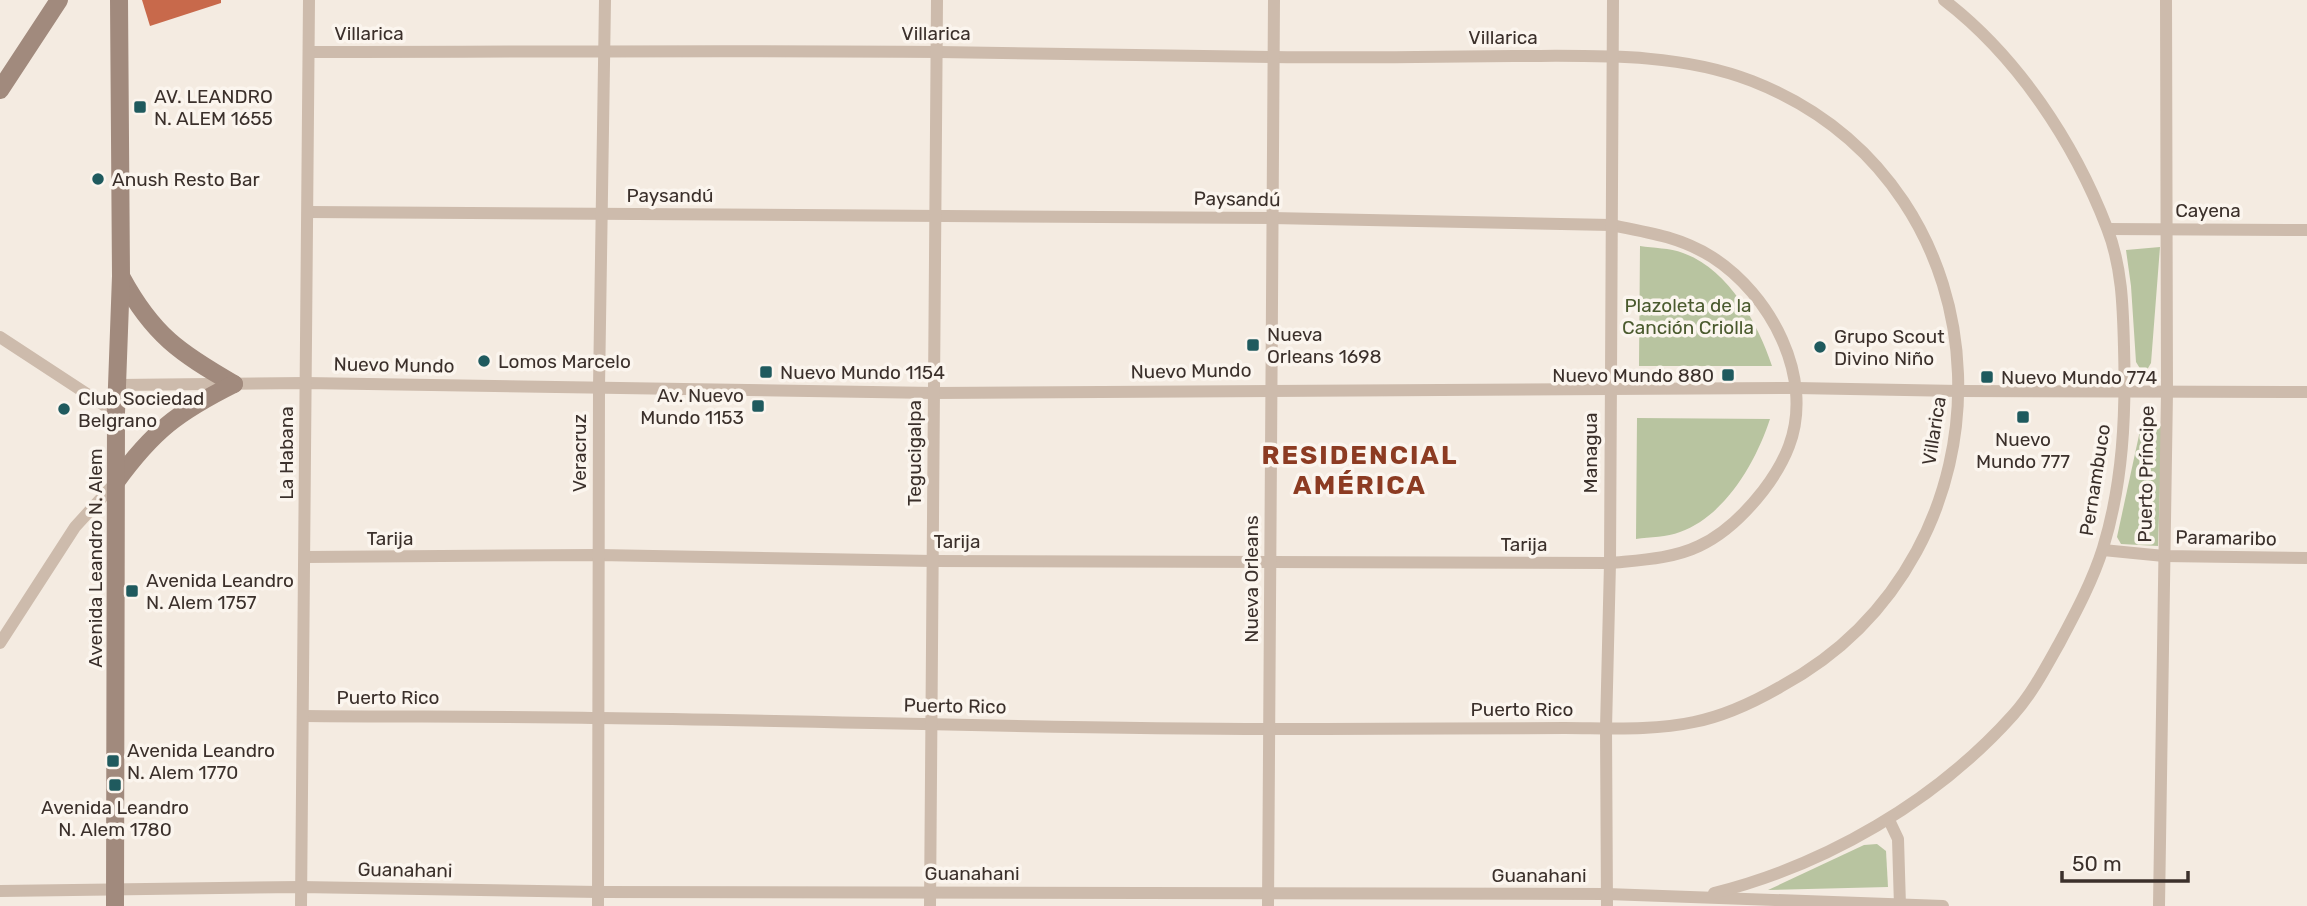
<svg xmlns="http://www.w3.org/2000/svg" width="2307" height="906" viewBox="0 0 2307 906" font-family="Rubik,sans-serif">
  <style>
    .green { fill: #b8c4a0 }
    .building { fill: #c8694b }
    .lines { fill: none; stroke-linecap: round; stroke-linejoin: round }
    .minor { stroke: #cdbbac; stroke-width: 12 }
    .secondary { stroke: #a18a7d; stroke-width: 18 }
    .poi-dot { fill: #1f5a5e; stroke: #fbf5ee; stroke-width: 2.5 }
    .labels { text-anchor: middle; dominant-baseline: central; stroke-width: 7; stroke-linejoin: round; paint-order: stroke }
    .street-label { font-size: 19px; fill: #3b302b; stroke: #fbf5ee }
    .poi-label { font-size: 19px; fill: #3b302b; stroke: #fbf5ee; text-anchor: start }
    .park-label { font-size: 19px; fill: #4a5a2e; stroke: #fbf5ee }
    .district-label { font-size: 26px; font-weight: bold; letter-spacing: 2px; fill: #8c3b22; stroke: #fbf5ee }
  </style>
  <rect width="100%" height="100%" fill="#f4ebe1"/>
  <!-- green -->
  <g class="green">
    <path d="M1640 246C1653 248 1670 248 1683 253 1728 269 1758 323 1772 366H1639Z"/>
    <path d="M2160 247 2151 363 2144 375 2136 362 2131 286 2126 250Z"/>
    <path d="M1637 418 1770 419C1756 462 1725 516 1680 532 1667 537 1650 537 1636 539Z"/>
    <path d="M2141 426H2162L2158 546 2121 544 2117 537Z"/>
    <path d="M1877 844 1886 851 1888 887 1768 890 1864 845Z"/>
  </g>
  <!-- building -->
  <path class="building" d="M142 0H221V3L150 26Z"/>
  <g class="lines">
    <!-- minor -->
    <g class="minor">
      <path d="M2108 229 2307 230"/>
      <path d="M0 337 116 413"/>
      <path d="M118 385 305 383 934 393 1796 388 1959 391 2307 392"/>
      <path d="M2103 550 2164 556 2307 558"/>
      <path d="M305 557 598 555 933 561 1610 563C1639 560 1672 559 1699 546 1725 534 1745 514 1763 491 1773 478 1783 462 1789 446 1815 377 1770 294 1712 257 1680 237 1647 232 1611 225L1272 218 308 212"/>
      <path d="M0 643 75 527 116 482"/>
      <path d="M304 716C403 717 502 716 601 718 842 721 1083 730 1324 729 1404 729 1485 728 1565 728 1607 728 1653 731 1694 722 1724 716 1754 702 1780 687 2025 555 2019 186 1752 81 1677 52 1594 56 1514 56 1434 57 1354 58 1273 57 1162 56 1051 53 939 52 729 50 519 52 309 52"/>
      <path d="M1889 820 1898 839 1900 906"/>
      <path d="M0 891 300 887 598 892 1607 894 1943 906"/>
      <path d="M1714 893C1826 865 1936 801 2013 715 2032 694 2046 667 2060 642 2076 612 2093 580 2103 548 2123 483 2126 415 2124 347 2123 307 2122 266 2107 228 2074 142 2017 56 1944 0"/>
      <path d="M301 906 309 0"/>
      <path d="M598 906 599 387 605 0"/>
      <path d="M930 906 937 0"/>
      <path d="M1268 906 1274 0"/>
      <path d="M1607 906 1606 728 1610 563 1613 0"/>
      <path d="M2159 906 2167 392 2166 0"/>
    </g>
    <!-- secondary -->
    <g class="secondary">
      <path d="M0 90 59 0"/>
      <path d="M122 278C153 335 180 353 234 384"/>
      <path d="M116 482C153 431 178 412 234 384"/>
      <path d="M115 906 116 413 121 276 119 0"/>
    </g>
  </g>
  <!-- markers -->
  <g class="poi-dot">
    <rect x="133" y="100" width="14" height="14" rx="3.5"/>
    <circle cx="98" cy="179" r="7"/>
    <rect x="1246" y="338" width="14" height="14" rx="3.5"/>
    <circle cx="1820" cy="347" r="7"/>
    <circle cx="484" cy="361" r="7"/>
    <rect x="759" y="365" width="14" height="14" rx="3.5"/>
    <rect x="1721" y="368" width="14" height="14" rx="3.5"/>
    <rect x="1980" y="370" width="14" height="14" rx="3.5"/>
    <rect x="751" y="399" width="14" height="14" rx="3.5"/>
    <circle cx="64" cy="409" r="7"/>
    <rect x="2016" y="410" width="14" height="14" rx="3.5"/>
    <rect x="125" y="584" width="14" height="14" rx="3.5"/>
    <rect x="106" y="754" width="14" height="14" rx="3.5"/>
    <rect x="108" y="778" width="14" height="14" rx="3.5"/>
  </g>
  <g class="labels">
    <!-- street labels -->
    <g class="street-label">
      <text x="369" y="33">Villarica</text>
      <text x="936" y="33">Villarica</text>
      <text x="1503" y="37">Villarica</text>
      <text x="670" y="195">Paysandú</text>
      <text transform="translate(1237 199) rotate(1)">Paysandú</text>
      <text x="2208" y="210">Cayena</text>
      <text transform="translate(394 365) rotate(1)">Nuevo Mundo</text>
      <text transform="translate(1191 371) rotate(-1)">Nuevo Mundo</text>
      <text transform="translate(1934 431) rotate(-81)">Villarica</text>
      <text transform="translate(286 453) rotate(-90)">La Habana</text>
      <text transform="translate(579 453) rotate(-90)">Veracruz</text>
      <text transform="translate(914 453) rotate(-90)">Tegucigalpa</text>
      <text transform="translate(1590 453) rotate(-90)">Managua</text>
      <text transform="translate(2146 474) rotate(-89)">Puerto Príncipe</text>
      <text transform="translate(2095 480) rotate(-81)">Pernambuco</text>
      <text x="390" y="538">Tarija</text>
      <text transform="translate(2226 538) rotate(1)">Paramaribo</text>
      <text x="957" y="541">Tarija</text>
      <text x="1524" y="544">Tarija</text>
      <text transform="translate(95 558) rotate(-90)">Avenida Leandro N. Alem</text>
      <text transform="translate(1251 579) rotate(-90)">Nueva Orleans</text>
      <text x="388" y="697">Puerto Rico</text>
      <text transform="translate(955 706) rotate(1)">Puerto Rico</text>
      <text x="1522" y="709">Puerto Rico</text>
      <text transform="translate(405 870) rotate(1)">Guanahani</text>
      <text x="972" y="873">Guanahani</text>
      <text x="1539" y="875">Guanahani</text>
    </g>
    <!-- poi labels -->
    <g class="poi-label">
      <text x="154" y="96">AV. LEANDRO<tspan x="154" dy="22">N. ALEM 1655</tspan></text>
      <text x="112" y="179">Anush Resto Bar</text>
      <text x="1267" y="334">Nueva<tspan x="1267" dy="22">Orleans 1698</tspan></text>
      <text x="1834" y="336">Grupo Scout<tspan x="1834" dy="22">Divino Niño</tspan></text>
      <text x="498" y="361">Lomos Marcelo</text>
      <text x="780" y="372">Nuevo Mundo 1154</text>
      <text x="1714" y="375" text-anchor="end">Nuevo Mundo 880</text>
      <text x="2001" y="377">Nuevo Mundo 774</text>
      <text x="744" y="395" text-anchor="end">Av. Nuevo<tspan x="744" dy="22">Mundo 1153</tspan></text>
      <text x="78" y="398">Club Sociedad<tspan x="78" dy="22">Belgrano</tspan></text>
      <text x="2023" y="439" text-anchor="middle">Nuevo<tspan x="2023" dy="22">Mundo 777</tspan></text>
      <text x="146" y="580">Avenida Leandro<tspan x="146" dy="22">N. Alem 1757</tspan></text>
      <text x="127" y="750">Avenida Leandro<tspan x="127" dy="22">N. Alem 1770</tspan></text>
      <text x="115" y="807" text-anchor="middle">Avenida Leandro<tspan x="115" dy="22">N. Alem 1780</tspan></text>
    </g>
    <!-- park labels -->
    <g class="park-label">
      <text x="1688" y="305">Plazoleta de la<tspan x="1688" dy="22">Canción Criolla</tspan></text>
    </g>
    <!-- district labels -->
    <g class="district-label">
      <text x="1360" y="455">RESIDENCIAL<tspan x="1360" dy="30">AMÉRICA</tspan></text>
    </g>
  </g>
  <!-- scale -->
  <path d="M2062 871v10h126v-10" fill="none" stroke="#3b302b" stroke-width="3.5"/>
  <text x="2072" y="871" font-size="21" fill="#3b302b" stroke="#fbf5ee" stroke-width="5" paint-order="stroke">50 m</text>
</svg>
